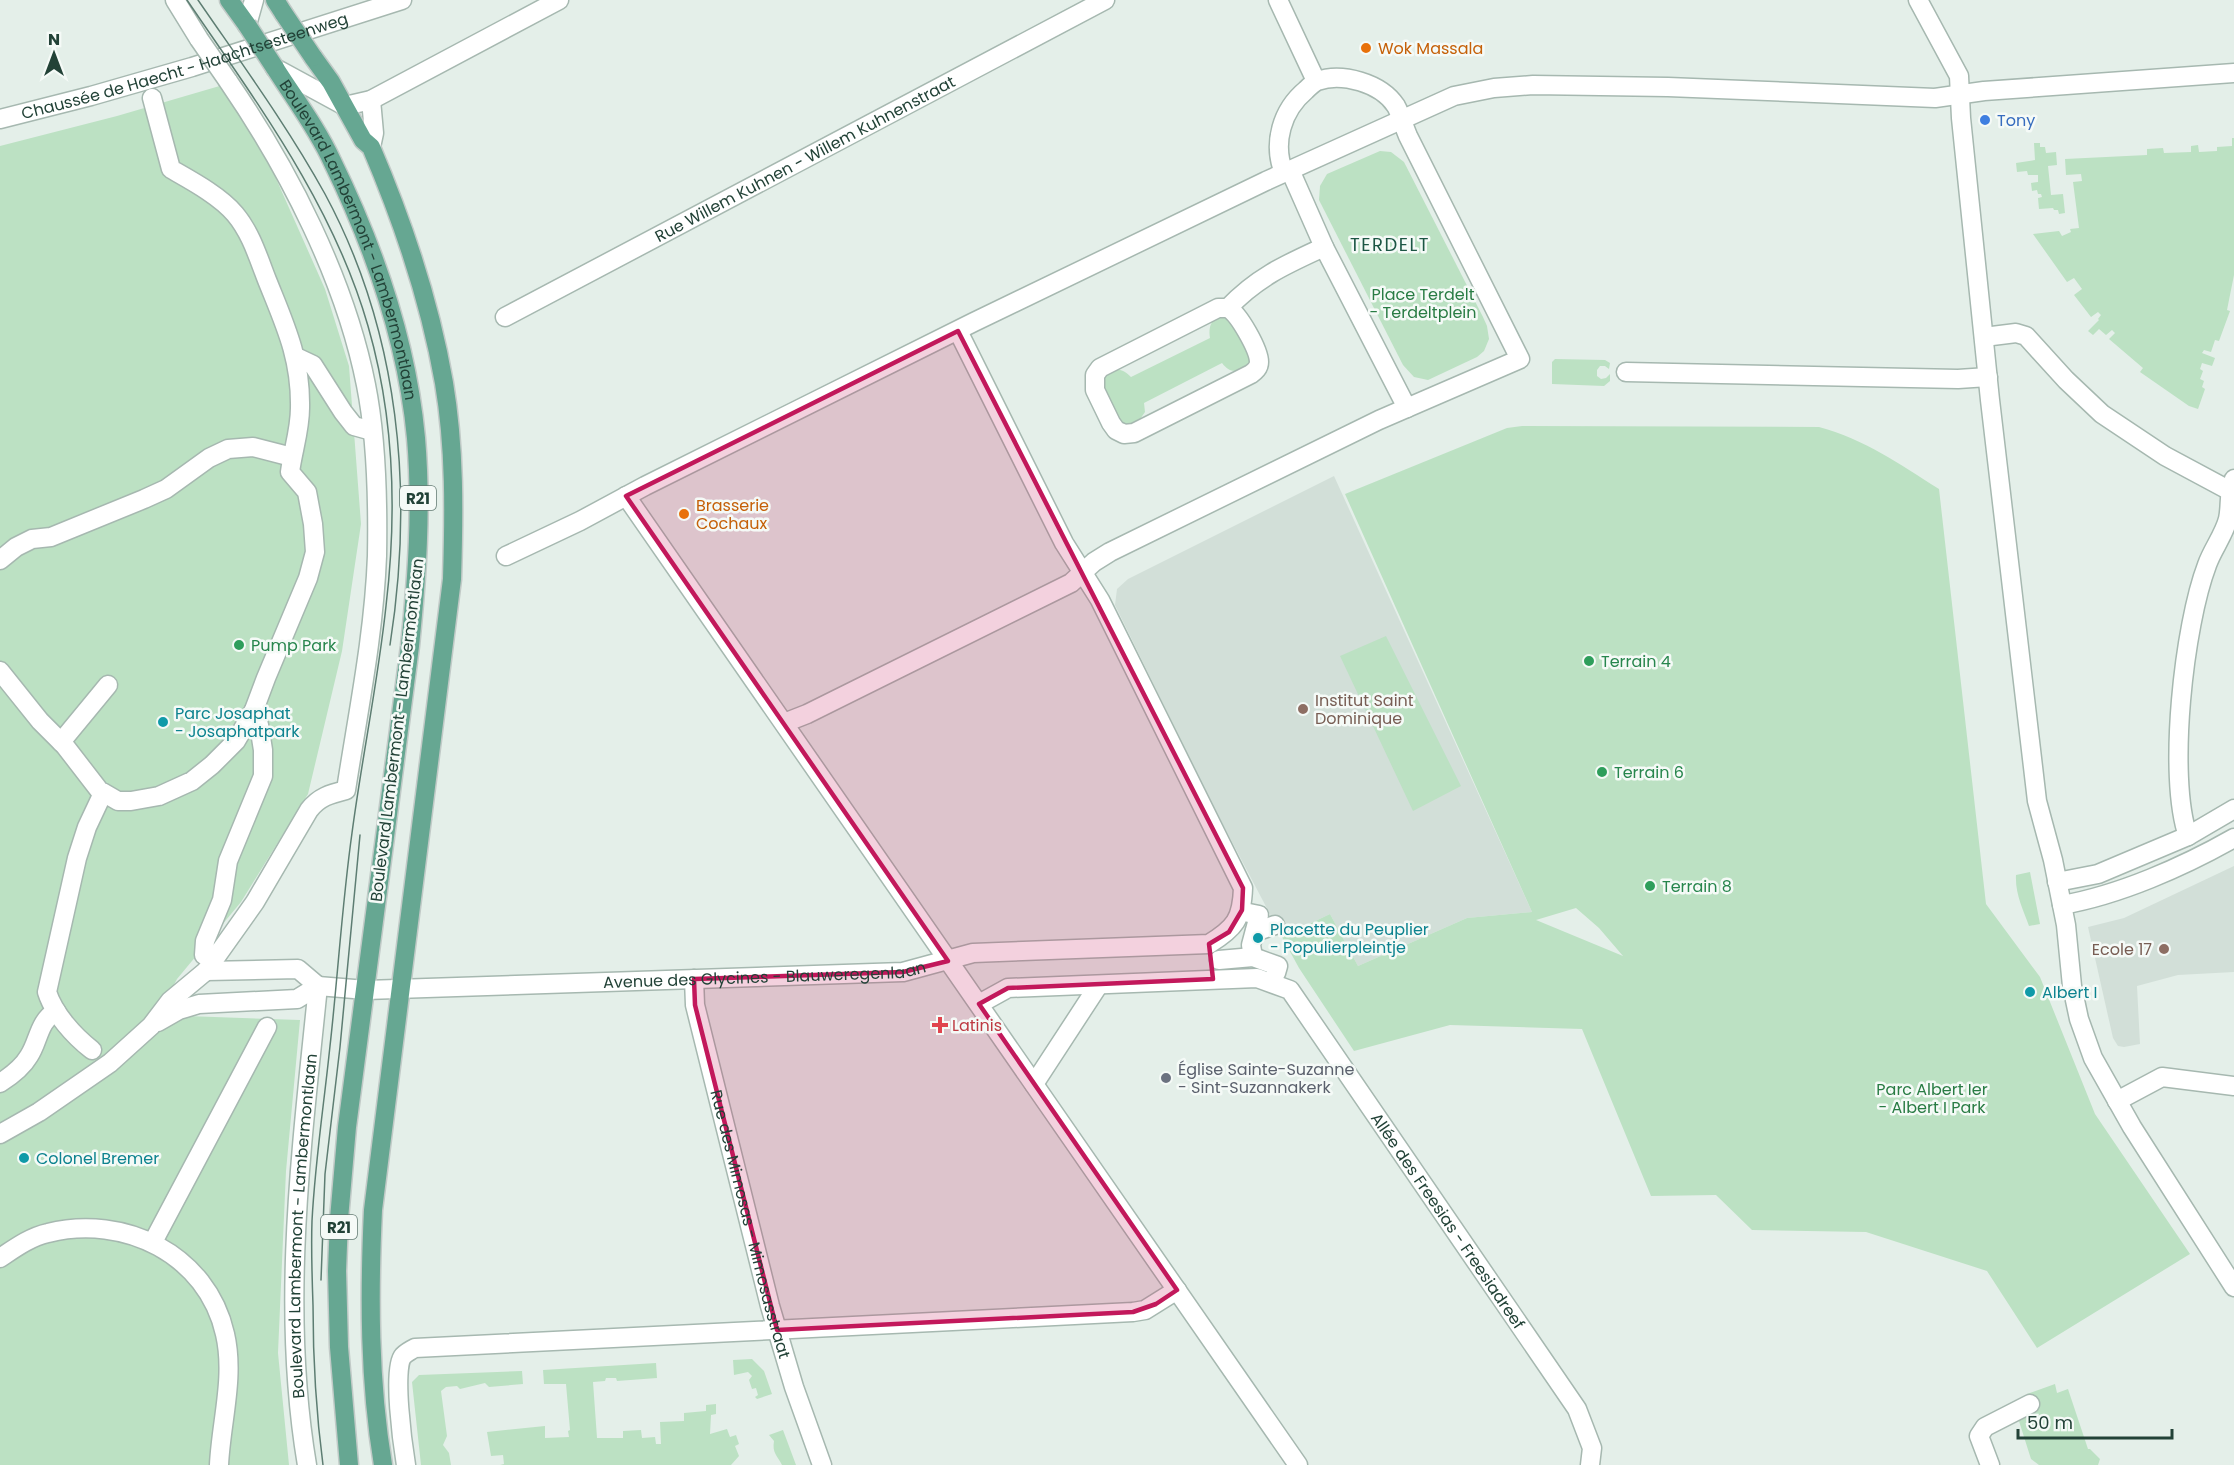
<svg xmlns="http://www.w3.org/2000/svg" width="2234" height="1465" viewBox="0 0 2234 1465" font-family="Poppins,sans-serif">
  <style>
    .built { fill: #d2dfd8 }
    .green { fill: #bce1c3; fill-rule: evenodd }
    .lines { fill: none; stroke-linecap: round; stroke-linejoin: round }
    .minor-casing { stroke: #a6b8b0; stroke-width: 21 }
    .major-casing { stroke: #c1cac7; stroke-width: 21 }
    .minor { stroke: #fff; stroke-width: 18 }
    .major { stroke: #66a792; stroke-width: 18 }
    .tram { stroke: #5d7d72; stroke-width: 1.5 }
    .minor-bridge-casing { stroke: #a6b8b0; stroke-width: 21; stroke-linecap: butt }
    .major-bridge-casing { stroke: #c1cac7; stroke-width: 21; stroke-linecap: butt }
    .minor-bridge { stroke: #fff; stroke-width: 18 }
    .major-bridge { stroke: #66a792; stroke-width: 18 }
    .marked { fill: #c2185b; fill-opacity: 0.2; stroke: #c2185b; stroke-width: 4.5; stroke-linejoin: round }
    .food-dot { fill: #e8710a; stroke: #f5faf7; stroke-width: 2 }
    .shop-dot { fill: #3f7fe0; stroke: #f5faf7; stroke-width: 2 }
    .leisure-dot { fill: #2e9e5b; stroke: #f5faf7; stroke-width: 2 }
    .education-dot { fill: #8d6e63; stroke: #f5faf7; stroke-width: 2 }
    .culture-dot { fill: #0f9aa8; stroke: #f5faf7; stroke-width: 2 }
    .health-dot { fill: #e0444e; stroke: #f5faf7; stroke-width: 2 }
    .worship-dot { fill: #6b7280; stroke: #f5faf7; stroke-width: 2 }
    .labels { text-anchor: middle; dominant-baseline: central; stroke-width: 5; stroke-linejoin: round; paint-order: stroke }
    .shield { fill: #f5faf7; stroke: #617971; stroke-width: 1.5 }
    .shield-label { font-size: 15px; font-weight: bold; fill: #224237 }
    .food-label { font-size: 16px; fill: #c56008; stroke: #f5faf7; text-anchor: start }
    .street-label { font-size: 16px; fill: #224237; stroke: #f5faf7 }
    .shop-label { font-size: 16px; fill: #366cbe; stroke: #f5faf7; text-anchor: start }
    .park-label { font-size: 16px; fill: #297c44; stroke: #f5faf7 }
    .leisure-label { font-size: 16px; fill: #27864d; stroke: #f5faf7; text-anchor: start }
    .education-label { font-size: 16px; fill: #785e54; stroke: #f5faf7; text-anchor: start }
    .culture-label { font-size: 16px; fill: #0d838f; stroke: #f5faf7; text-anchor: start }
    .health-label { font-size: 16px; fill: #be3a42; stroke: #f5faf7; text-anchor: start }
    .worship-label { font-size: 16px; fill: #5b616d; stroke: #f5faf7; text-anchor: start }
    .neighbourhood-label { font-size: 18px; letter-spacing: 1.5px; fill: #1c5644; stroke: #f5faf7 }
  </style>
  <rect width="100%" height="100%" fill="#e4efe9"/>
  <!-- built -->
  <g class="built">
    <path d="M1334 476 1532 912 1467 918 1358 966 1330 914 1282 937 1209 798 1115 605 1117 589 1128 579Z"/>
    <path d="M2234 866V972L2178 975 2137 986 2140 1044 2124 1047 2118 1046 2113 1038 2088 927 2124 918Z"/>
  </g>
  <!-- green -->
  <g class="green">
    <path d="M223 85 274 174 325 289 349 366 361 524 342 651 308 794 241 902 177 979 158 1015 300 1020 286 1171 278 1353 289 1465H0V146L117 116Z"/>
    <path d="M2232 138H2234V275L2227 310 2230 311 2219 341 2215 340 2211 352 2204 350 2202 353 2215 358 2212 366 2202 363 2200 369 2203 371 2200 379 2204 381 2202 387 2205 389 2198 409 2189 406 2140 372 2143 368 2109 339 2115 333 2112 330 2106 335 2099 329 2093 335 2088 331 2099 320 2098 319 2101 315 2098 312 2091 317 2074 295 2082 289 2074 278 2067 282 2033 234 2059 231 2062 236 2071 232 2070 229 2079 228 2073 182 2082 181 2081 174 2066 175 2065 159 2147 155V149L2163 148 2164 153 2191 152V146L2198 145 2199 152 2217 151V147L2232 146Z"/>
    <path d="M2034 143H2040V147H2045L2046 153 2056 152 2057 165 2048 166 2051 195 2063 194 2065 213 2059 214 2058 210H2054L2053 208 2039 209 2038 198 2042 197 2041 194H2038L2037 190 2032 191 2031 183 2038 182V175H2028L2027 171 2017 172 2016 163 2035 160Z"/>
    <path d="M1380 151 1391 152 1404 162 1483 317 1487 326 1489 339 1484 351 1477 357 1428 380 1414 377 1403 365 1319 200 1320 186 1327 174Z"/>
    <path d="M1227 316 1251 352 1250 363C1240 372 1231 375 1222 363L1144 403 1145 412 1138 422 1129 425 1119 421 1102 386 1104 376C1115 368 1121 367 1131 377L1210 338C1208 323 1213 317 1227 316Z"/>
    <path d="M1555 359 1605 360 1610 363 1609 369 1605 366H1600L1597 370V376L1601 379 1606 378 1610 374V381L1604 386 1552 384V362Z"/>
    <path d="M1522 426 1819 427C1866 440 1898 463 1939 489L1986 904 2040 977 2095 1114 2190 1254 2037 1348 1987 1271 1866 1232 1752 1230 1716 1195 1651 1196 1582 1029 1450 1025 1354 1051 1299 968 1282 937 1330 914 1358 966 1467 918 1532 912 1345 494 1507 428ZM1576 908 1599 928 1623 956 1536 920Z"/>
    <path d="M1386 636 1461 786 1413 811 1340 656Z"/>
    <path d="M2030 872 2040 924 2029 926C2023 909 2015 894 2016 875Z"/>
    <path d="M752 1359 764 1371 772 1394 757 1399 755 1397 758 1395 756 1388 752 1389 749 1380 752 1376 748 1372 734 1375 733 1360Z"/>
    <path d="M656 1363 657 1378 617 1381 616 1378H606L605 1381 593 1382 597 1438H623V1431L641 1430 642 1438 655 1437 656 1444H661L660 1422 684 1421V1413L706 1411V1405L716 1404V1414L711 1415 710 1434 727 1429 730 1437 736 1435 739 1444 735 1446 739 1456 731 1465H500L504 1464 503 1455 491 1456 487 1432 545 1426V1438L569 1437 568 1431 570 1430 566 1384H544L543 1370Z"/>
    <path d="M522 1371 523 1384 489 1387 485 1383 460 1389 457 1386 446 1387 441 1391 447 1436 443 1445 449 1453 451 1465H421L412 1382 419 1375Z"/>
    <path d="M2055 1384 2057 1393 2068 1389 2088 1449H2090L2100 1459 2098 1465H2039L2031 1459 2018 1418 2034 1412 2027 1394Z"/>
    <path d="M783 1430 796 1465H782C777 1455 772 1453 774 1441L769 1435Z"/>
  </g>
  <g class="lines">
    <defs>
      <g id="minor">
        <path d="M175 0 199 39"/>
        <path d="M1278 0 1316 81"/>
        <path d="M1918 0 1959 76 1961 118 1990 400 2037 801 2053 860 2066 925 2072 986 2079 1019 2093 1058 2132 1127 2234 1287"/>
        <path d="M247 25 254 0"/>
        <path d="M275 68 345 106 371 100 559 0"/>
        <path d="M371 100 374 133 371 147"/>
        <path id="s1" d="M0 119 91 96 192 67 402 0"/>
        <path d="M1290 170 1324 247 1407 408"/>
        <path d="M1228 308C1239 314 1259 350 1259 362 1259 368 1255 371 1251 374L1134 433 1124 434 1116 430 1111 423 1095 390V375L1100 368 1218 308H1228C1257 277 1287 264 1324 247"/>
        <path id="s2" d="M505 317 1105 0"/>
        <path d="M1984 337 2016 333 2026 336 2066 380 2102 414 2165 456 2234 493"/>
        <path d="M296 357 313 365 343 412 354 426 372 431"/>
        <path d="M1626 372 1958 379 1988 377"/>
        <path d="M626 496 1298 1465"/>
        <path d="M506 556 580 521 645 486 974 322 1266 181 1454 96 1494 88 1533 85 1668 87 1935 98 1984 91 2234 73"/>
        <path d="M0 560 16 547 32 539 51 537 144 499 166 489 209 458 228 449 253 447 292 457"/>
        <path d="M0 671 40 721 65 746 99 790 118 801H131L159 796 192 781 212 765 236 741 254 710 266 678 308 578 315 552 313 524 307 492 290 472C293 450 300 430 300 408 301 358 285 325 267 280 258 257 251 233 235 214 220 196 192 181 171 169L152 98"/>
        <path d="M784 723 807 714 1071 583 1094 562 1110 552 1379 420 1520 359 1408 136C1404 127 1401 115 1396 106 1381 83 1342 72 1317 81 1313 83 1309 87 1306 90 1282 110 1272 143 1284 173"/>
        <path d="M61 742 108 685"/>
        <path d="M2188 836C2167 776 2184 625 2207 565 2212 550 2224 535 2228 519 2231 506 2228 493 2234 479"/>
        <path d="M2057 882 2098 874 2188 836 2234 809"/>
        <path d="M2062 905C2119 895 2183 867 2234 838"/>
        <path d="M1249 913 1259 915 1251 945 1253 957"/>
        <path d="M1255 932 1275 925"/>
        <path d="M204 955 205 941 222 900 228 861 263 776V750L259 725 254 710"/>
        <path d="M1219 960 1253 957 1278 966 1276 973"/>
        <path d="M206 971 298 969 318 986"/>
        <path id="s3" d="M694 979 695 1005 770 1306 794 1387 822 1465"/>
        <path id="s4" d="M318 986 366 990 903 972 973 953 1209 944C1235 928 1242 919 1243 888L1100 600 1064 543 958 331"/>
        <path id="s5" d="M979 1004 1008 988 1257 978 1290 990 1577 1409 1592 1448 1590 1465"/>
        <path d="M158 1022 179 1010 199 1004 297 999 318 986"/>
        <path d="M92 1050C74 1036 54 1014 47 992L77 858 87 827 103 793"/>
        <path d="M0 1083C11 1076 22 1068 29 1056 39 1041 38 1022 56 1011"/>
        <path d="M1034 1084 1098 986"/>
        <path d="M2117 1101 2162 1077 2234 1086"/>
        <path d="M0 1134 39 1112 110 1063 151 1026 170 1001 206 971 255 902 309 810C319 797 330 794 346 790 358 712 374 635 377 556 378 500 377 440 366 385 345 279 289 170 228 81"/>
        <path d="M153 1242 267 1027"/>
        <path d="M0 1258C15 1248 30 1237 48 1233 124 1214 207 1254 225 1334 235 1377 221 1422 219 1465"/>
        <path id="s6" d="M307 1465C280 1306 302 1145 318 986"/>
        <path d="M406 1465C403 1447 392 1368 403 1356 406 1353 411 1350 415 1348L1133 1312 1145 1310 1177 1290"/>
        <path d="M1990 1465 1979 1436 1985 1427 2030 1404"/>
      </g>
      <g id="major">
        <path d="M229 0 247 25"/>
        <path d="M275 0 284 14"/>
        <path d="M313 57 331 82 363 140 371 147C403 222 430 302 444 383 455 448 454 514 452 579L373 1210C369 1295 369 1381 383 1465"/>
        <path id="s7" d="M275 68C294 98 317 128 332 161 374 247 407 341 416 438 422 508 417 577 410 646L347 1127 339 1219 337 1271 339 1347 349 1465"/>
      </g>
    </defs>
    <!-- minor casing -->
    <use href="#minor" class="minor-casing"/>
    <!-- major casing -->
    <use href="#major" class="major-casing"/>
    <!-- minor -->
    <use href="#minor" class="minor"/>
    <!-- major -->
    <use href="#major" class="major"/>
    <!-- tram -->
    <g class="tram">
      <path d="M187 0C257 103 333 204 368 326 394 416 397 513 386 606 378 682 362 757 352 833 342 904 338 975 330 1046 324 1104 315 1162 312 1221 311 1249 312 1277 313 1305 313 1358 316 1412 323 1465"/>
      <path d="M198 0C242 64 288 127 325 194 400 333 414 492 390 645"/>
      <path d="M321 1280 325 1174 340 1047 360 835"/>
    </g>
    <defs>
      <path id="minor-bridge" d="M199 39 228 81"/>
      <g id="major-bridge">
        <path d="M284 14 313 57"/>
        <path d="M247 25 275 68"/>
      </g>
    </defs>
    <!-- minor-bridge casing -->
    <use href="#minor-bridge" class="minor-bridge-casing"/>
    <!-- major-bridge casing -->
    <use href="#major-bridge" class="major-bridge-casing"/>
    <!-- minor-bridge -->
    <use href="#minor-bridge" class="minor-bridge"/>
    <!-- major-bridge -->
    <use href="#major-bridge" class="major-bridge"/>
  </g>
  <!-- marked area -->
  <path class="marked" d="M958 331 1243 888 1242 910 1229 932 1209 944 1213 979 1008 988 979 1004 1177 1290 1156 1304 1133 1312 777 1330 695 1005 694 979 903 972 948 961 626 496Z"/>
  <!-- markers -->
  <g class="food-dot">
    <circle cx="1366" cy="48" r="6"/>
    <circle cx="684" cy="514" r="6"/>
  </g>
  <circle class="shop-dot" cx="1985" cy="120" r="6"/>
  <g class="leisure-dot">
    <circle cx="239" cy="645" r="6"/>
    <circle cx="1589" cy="661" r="6"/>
    <circle cx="1602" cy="772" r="6"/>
    <circle cx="1650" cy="886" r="6"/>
  </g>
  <g class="education-dot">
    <circle cx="1303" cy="709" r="6"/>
    <circle cx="2164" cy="949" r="6"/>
  </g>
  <g class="culture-dot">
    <circle cx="163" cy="722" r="6"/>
    <circle cx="1258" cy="938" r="6"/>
    <circle cx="2030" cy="992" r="6"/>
    <circle cx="24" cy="1158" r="6"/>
  </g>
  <path class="health-dot" d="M937 1016h6v6h6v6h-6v6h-6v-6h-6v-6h6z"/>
  <circle class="worship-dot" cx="1166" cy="1078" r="6"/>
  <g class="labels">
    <!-- shield labels -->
    <g class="shield">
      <rect x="400" y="486" width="36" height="24" rx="4.5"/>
      <rect x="321" y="1215" width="36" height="24" rx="4.5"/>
    </g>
    <g class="shield-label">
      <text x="418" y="498">R21</text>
      <text x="339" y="1227">R21</text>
    </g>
    <!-- food labels -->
    <g class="food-label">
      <text x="1378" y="48">Wok Massala</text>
      <text x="696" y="505">Brasserie<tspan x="696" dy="18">Cochaux</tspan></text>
    </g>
    <!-- street labels -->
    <g class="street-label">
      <text stroke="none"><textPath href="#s1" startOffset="192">Chaussée de Haecht - Haachtsesteenweg</textPath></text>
      <text stroke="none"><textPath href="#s2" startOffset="339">Rue Willem Kuhnen - Willem Kuhnenstraat</textPath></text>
      <text stroke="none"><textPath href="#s7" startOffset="189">Boulevard Lambermont - Lambermontlaan</textPath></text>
      <text transform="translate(397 730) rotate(-83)">Boulevard Lambermont - Lambermontlaan</text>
      <text stroke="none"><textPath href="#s4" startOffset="447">Avenue des Glycines - Blauweregenlaan</textPath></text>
      <text stroke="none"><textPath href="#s5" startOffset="597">Allée des Freesias - Freesiadreef</textPath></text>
      <text stroke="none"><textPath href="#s3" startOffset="252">Rue des Mimosas - Mimosasstraat</textPath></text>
      <text stroke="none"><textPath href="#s6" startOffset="240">Boulevard Lambermont - Lambermontlaan</textPath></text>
    </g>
    <!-- shop labels -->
    <g class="shop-label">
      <text x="1997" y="120">Tony</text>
    </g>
    <!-- park labels -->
    <g class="park-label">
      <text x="1423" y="294">Place Terdelt<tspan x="1423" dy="18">- Terdeltplein</tspan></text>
      <text x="1932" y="1089">Parc Albert Ier<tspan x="1932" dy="18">- Albert I Park</tspan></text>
    </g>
    <!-- leisure labels -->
    <g class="leisure-label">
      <text x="251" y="645">Pump Park</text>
      <text x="1601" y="661">Terrain 4</text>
      <text x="1614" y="772">Terrain 6</text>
      <text x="1662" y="886">Terrain 8</text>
    </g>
    <!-- education labels -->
    <g class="education-label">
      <text x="1315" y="700">Institut Saint<tspan x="1315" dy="18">Dominique</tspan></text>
      <text x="2152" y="949" text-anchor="end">Ecole 17</text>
    </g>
    <!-- culture labels -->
    <g class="culture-label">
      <text x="175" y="713">Parc Josaphat<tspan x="175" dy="18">- Josaphatpark</tspan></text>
      <text x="1270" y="929">Placette du Peuplier<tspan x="1270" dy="18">- Populierpleintje</tspan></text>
      <text x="2042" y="992">Albert I</text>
      <text x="36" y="1158">Colonel Bremer</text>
    </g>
    <!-- health labels -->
    <g class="health-label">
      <text x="952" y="1025">Latinis</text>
    </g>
    <!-- worship labels -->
    <g class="worship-label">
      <text x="1178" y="1069">Église Sainte-Suzanne<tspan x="1178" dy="18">- Sint-Suzannakerk</tspan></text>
    </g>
    <!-- neighbourhood labels -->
    <g class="neighbourhood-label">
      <text x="1390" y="244">TERDELT</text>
    </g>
  </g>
  <!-- north arrow -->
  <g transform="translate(54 54)" stroke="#f5faf7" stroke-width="4.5" paint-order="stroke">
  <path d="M0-4.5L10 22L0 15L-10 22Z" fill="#224237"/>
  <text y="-9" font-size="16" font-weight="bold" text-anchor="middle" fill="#224237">N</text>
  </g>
  <!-- scale -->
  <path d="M2018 1429v9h154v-9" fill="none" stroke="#224237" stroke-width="3"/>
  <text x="2027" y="1429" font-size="18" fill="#224237" stroke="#f5faf7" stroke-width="4.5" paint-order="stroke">50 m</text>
</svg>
